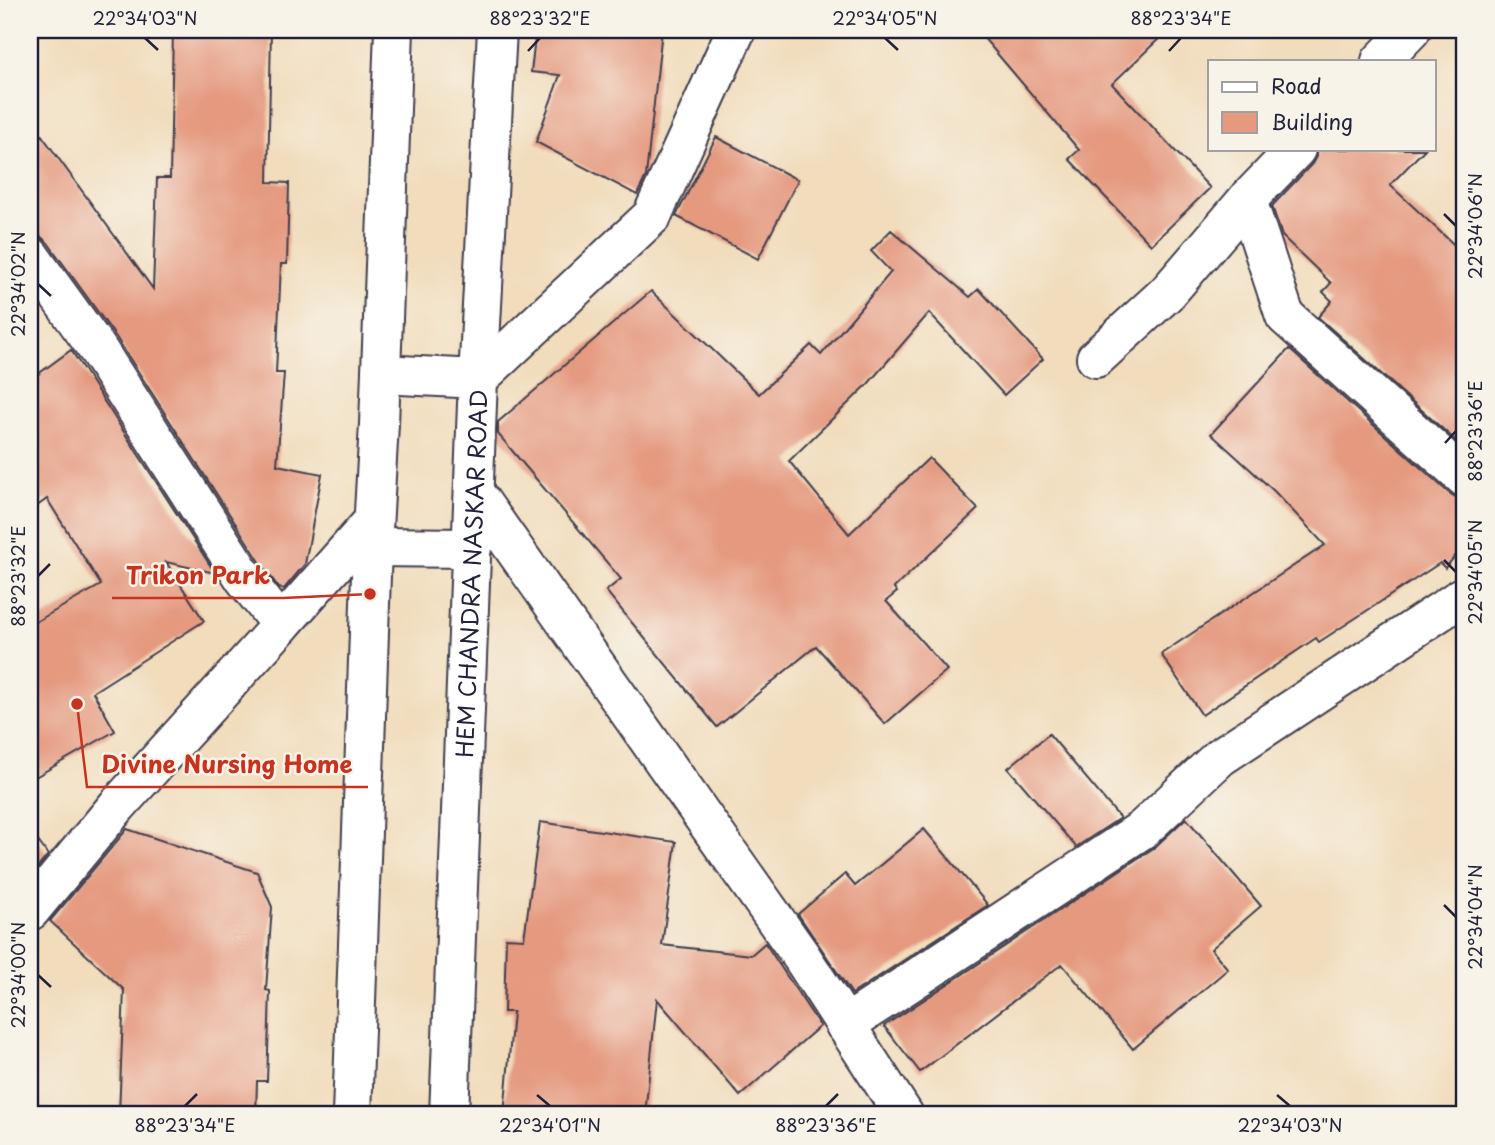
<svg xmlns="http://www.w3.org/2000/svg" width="1495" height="1145" viewBox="0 0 1495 1145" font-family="'Playpen Sans',sans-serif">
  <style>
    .building { fill: #e59a80 }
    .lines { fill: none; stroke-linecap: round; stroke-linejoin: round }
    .minor-casing { stroke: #413e4e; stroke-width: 42 }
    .major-casing { stroke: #413e4e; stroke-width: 42 }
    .minor { stroke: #fff; stroke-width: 38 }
    .major { stroke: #fff; stroke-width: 38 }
    .ticks { fill: none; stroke: #22223b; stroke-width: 2.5 }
    .labels { text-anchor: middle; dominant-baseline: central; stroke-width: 5; stroke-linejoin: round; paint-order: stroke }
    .street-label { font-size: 23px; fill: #22223b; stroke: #f7f3e8 }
    .leader { fill: none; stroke: #c8321e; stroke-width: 2.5 }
    .callout-dot { fill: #c8321e; stroke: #f7f3e8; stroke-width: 2.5 }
    .callout-label { font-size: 24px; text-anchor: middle; font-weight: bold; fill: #c8321e; stroke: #f7f3e8; stroke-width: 5; stroke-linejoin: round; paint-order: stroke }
    .neatline { fill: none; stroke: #22223b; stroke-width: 2.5 }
    .ticks-label { font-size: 18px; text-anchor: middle; fill: #22223b }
  </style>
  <rect width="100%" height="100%" fill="#f7f3e8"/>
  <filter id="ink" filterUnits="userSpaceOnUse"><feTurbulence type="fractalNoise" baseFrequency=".0143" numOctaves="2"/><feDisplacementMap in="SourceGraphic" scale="14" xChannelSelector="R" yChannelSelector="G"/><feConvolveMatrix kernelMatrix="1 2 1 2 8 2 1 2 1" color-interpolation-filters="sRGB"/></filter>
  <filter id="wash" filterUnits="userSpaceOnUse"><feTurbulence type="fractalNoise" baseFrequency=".00686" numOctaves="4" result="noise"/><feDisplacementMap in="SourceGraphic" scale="28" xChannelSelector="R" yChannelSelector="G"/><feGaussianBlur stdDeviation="1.57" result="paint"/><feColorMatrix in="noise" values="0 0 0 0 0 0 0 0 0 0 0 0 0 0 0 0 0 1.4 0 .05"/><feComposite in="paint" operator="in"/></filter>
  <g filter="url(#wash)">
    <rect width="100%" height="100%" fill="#f1dcbb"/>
    <g id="blocks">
      <!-- building -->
      <g class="building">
        <path d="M173 30H271L268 182 289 183 287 264H281L276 373H284L277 465 322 474 305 564 284 589 279 588 262 565 116 337 48 243 40 236 30 234V119L153 289 157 178H170Z"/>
        <path d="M536 30H662L646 176 637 195 536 142 560 75 531 72Z"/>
        <path d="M977 30H1168L1112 84 1210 188 1151 245 1069 159 1079 150Z"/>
        <path d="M716 137 798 180 758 259 676 216Z"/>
        <path d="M1317 149H1425L1390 185 1465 255V449L1318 317 1332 301 1323 292 1331 283 1282 236 1272 206 1312 164 1317 155Z"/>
        <path d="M891 230 970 297 979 289 1043 359 1004 395 929 313 868 384 789 461 849 534 929 458 978 509 894 588 897 592 886 601 947 670 885 724 816 646 717 727 606 591 621 579 498 434V422L651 291 759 394 811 345 821 355 891 272 871 251Z"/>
        <path d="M1289 349 1450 494 1460 499H1465V545L1445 568 1440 563 1319 642 1316 638 1202 715 1161 654 1325 545 1274 491 1211 434Z"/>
        <path d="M71 350 215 573 166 562 204 621 93 692 115 731 30 780V625L101 585 47 499 30 511V380Z"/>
        <path d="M1049 734 1120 818 1076 847 1008 768Z"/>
        <path d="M1186 818 1261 906 1211 949 1228 969 1133 1049 1062 964 920 1072 884 1026 1155 847Z"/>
        <path d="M540 822 676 842 662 945 751 955 765 943 820 1026 740 1096 657 999 645 1115H504L513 1012H504L506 938 524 939Z"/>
        <path d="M127 829 257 872 272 907 266 990 270 991 267 1081H257L256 1115H119L124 990 50 921Z"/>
        <path d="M924 829 988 905 852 994 798 914 845 874 855 886Z"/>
        <path d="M30 830 48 855 30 877Z"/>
      </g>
    </g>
  </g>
  <g filter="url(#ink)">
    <use href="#blocks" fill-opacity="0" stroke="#413e4e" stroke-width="2"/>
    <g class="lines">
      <defs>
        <g id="minor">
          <path d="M1381 61 1411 30"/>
          <path d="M1296 149 1247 200 1285 316 1465 478"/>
          <path d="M30 256 98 350 244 578 281 625 373 521"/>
          <path d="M1096 358 1168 292 1247 200"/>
          <path d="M381 374 478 379 652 216 736 30"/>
          <path d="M474 492 801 956 904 1115"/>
          <path d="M30 911 117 806 281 625"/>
          <path d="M845 1025 1143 829 1220 757 1465 595"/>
        </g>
        <g id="major">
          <path d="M372 547 472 548"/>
          <path d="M352 1115 372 547 379 424 394 30"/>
          <path id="s1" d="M449 1115 478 379 497 30"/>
        </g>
      </defs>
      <!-- minor casing -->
      <use href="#minor" class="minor-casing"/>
      <!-- major casing -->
      <use href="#major" class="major-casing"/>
      <!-- minor -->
      <use href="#minor" class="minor"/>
      <!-- major -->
      <use href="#major" class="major"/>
    </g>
  </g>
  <!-- ticks -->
  <path class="ticks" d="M145 38 158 50M885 38 898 50M528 51 540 38M1169 51 1181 38M1444 214 1456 226M38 284 51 296M1445 443 1456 431M1444 560 1456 572M38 576 50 564M1444 905 1456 917M38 975 51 987M537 1095 550 1106M1277 1095 1290 1106M185 1106 197 1094M826 1106 838 1094"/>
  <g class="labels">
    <!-- street labels -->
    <g class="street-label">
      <text stroke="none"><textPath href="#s1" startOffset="542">HEM CHANDRA NASKAR ROAD</textPath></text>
    </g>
  </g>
  <!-- callouts -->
  <path class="leader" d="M370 594L283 598H112M77 704L87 787H368"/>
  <g class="callout-dot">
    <circle cx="370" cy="594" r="7"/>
    <circle cx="77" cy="704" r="7"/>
  </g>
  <g class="callout-label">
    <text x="198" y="584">Trikon Park</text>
    <text x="227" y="773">Divine Nursing Home</text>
  </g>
  <!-- margin -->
  <rect width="1495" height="1145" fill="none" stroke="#f7f3e8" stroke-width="77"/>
  <!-- legend -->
  <rect x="1208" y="60" width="228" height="91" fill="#f7f3e8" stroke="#a29fa3" stroke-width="2"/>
  <rect x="1222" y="82" width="35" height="10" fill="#ffffff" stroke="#a29fa3" stroke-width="2"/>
  <text x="1271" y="94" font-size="21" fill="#22223b">Road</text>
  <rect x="1222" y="112" width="35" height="21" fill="#e59a80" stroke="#a29fa3" stroke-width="2"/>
  <text x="1271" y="130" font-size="21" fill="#22223b">Building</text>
  <rect x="38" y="38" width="1418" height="1068" class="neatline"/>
  <g class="ticks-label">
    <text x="145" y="25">22°34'03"N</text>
    <text x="540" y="25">88°23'32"E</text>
    <text x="885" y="25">22°34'05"N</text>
    <text x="1181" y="25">88°23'34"E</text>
    <text transform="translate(1476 226) rotate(-90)" y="6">22°34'06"N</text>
    <text transform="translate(19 284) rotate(-90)" y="6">22°34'02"N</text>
    <text transform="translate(1476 431) rotate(-90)" y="6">88°23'36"E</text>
    <text transform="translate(1476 572) rotate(-90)" y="6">22°34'05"N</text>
    <text transform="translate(19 576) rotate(-90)" y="6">88°23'32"E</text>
    <text transform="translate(1476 917) rotate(-90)" y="6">22°34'04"N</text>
    <text transform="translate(19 975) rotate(-90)" y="6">22°34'00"N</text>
    <text x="185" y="1132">88°23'34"E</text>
    <text x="550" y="1132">22°34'01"N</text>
    <text x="826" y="1132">88°23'36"E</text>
    <text x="1290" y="1132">22°34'03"N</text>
  </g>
</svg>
